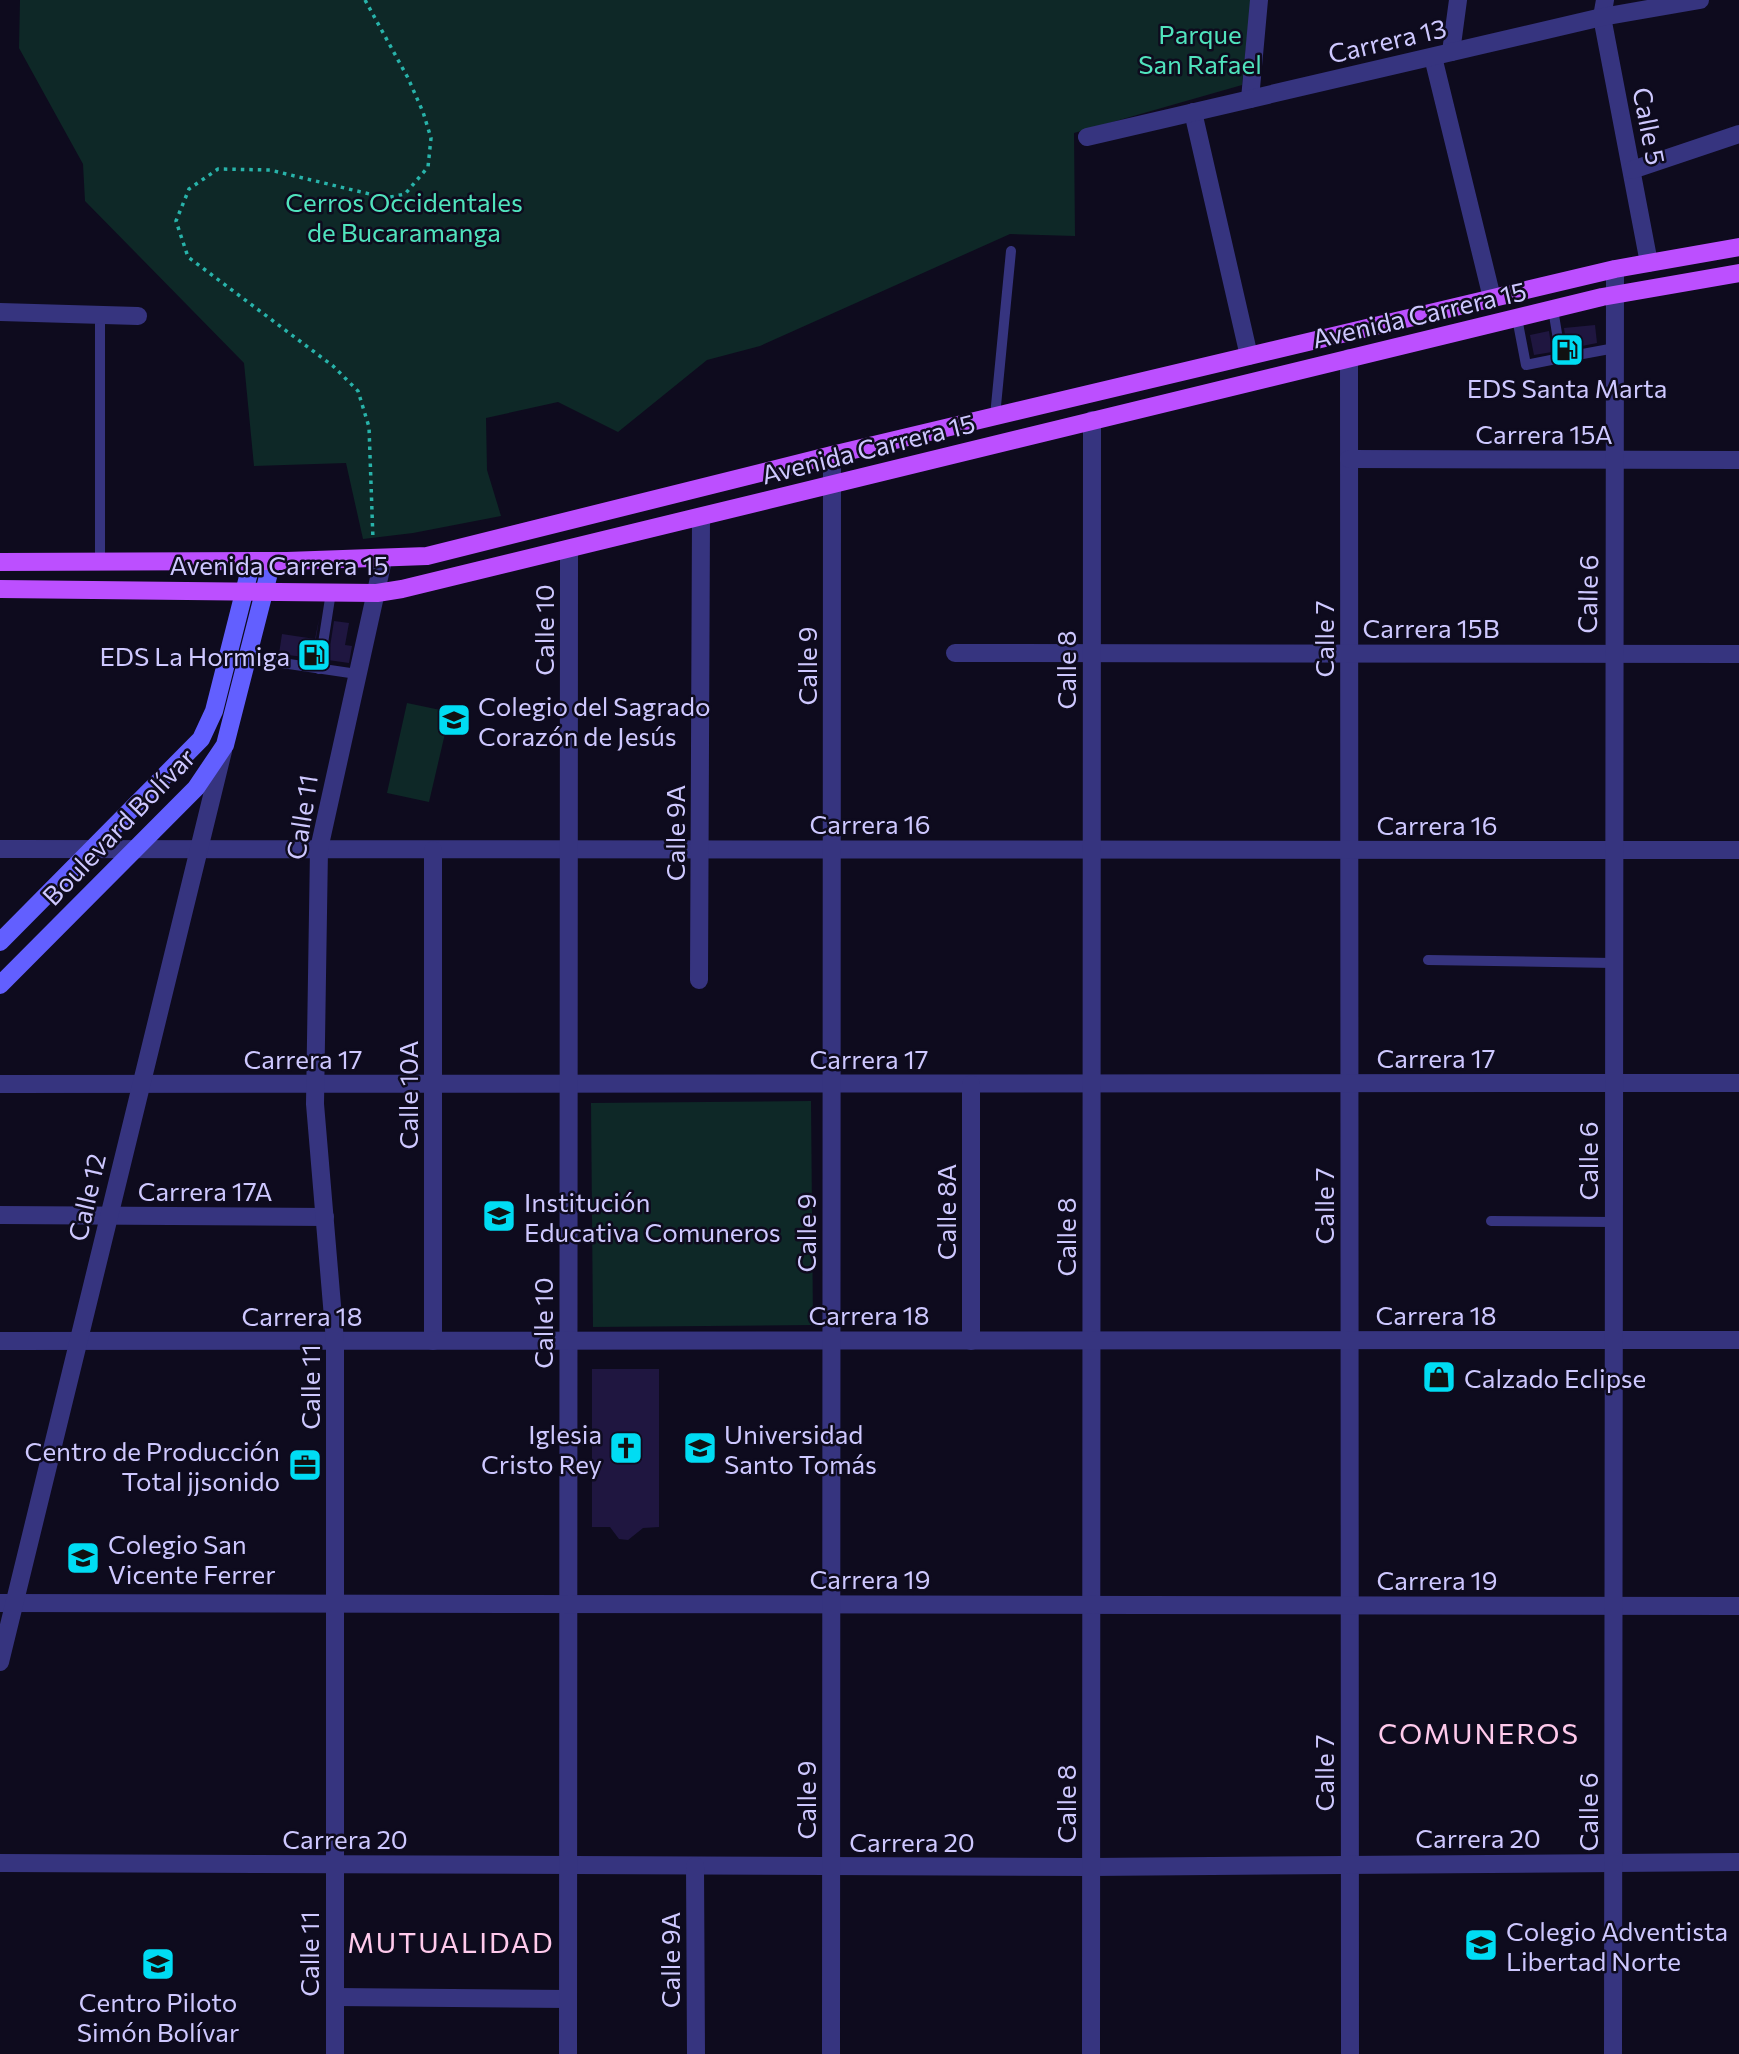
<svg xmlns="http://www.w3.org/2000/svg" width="1739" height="2054" viewBox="0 0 1739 2054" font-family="Commissioner,sans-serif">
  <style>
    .green { fill: #0e2827 }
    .building { fill: #1f1640 }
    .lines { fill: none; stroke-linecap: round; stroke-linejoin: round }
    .path { stroke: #28b3aa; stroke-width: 3.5; stroke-dasharray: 3.5 5; stroke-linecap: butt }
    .service { stroke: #36347f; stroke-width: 10 }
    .minor { stroke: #36347f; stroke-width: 18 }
    .tertiary { stroke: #36347f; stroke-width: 18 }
    .secondary { stroke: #625fff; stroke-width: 18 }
    .primary { stroke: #bc4fff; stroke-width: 18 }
    .labels { text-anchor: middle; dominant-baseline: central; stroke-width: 5; stroke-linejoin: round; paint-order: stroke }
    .park-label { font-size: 26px; fill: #50e3bd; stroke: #0e0b1e }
    .street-label { font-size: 26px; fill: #cec8ff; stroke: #0e0b1e }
    .poi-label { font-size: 26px; fill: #cec8ff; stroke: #0e0b1e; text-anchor: start }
    .neighbourhood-label { font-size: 28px; letter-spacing: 2px; fill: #ffcaec; stroke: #0e0b1e }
  </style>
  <rect width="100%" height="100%" fill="#0e0b1e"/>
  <!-- green -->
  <g class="green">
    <path d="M20 0H1251L1242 85 1074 133 1075 236 1010 234 760 346 707 360 618 432 558 402 486 418 487 470 501 516 413 533 363 539 346 463 254 466 244 363 85 201 83 164 19 48Z"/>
    <path d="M407 703 450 712 429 802 387 793Z"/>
    <path d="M811 1101 813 1325 593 1327 591 1103Z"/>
  </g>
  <!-- building -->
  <g class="building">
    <path d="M1595 325 1597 343 1567 349 1564 328Z"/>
    <path d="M1549 331 1552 352 1534 355 1530 335Z"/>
    <path d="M319 619 313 658 279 654 282 634 315 639Z"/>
    <path d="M334 621 349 623 345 645 352 646 349 663 328 660Z"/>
    <path d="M592 1369H659V1527L643 1528 628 1540 619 1539 610 1527H592Z"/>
  </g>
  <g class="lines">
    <!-- path -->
    <path class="path" d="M365 0 408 78 423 112 431 138 428 167 405 194 386 198 270 170 218 169 189 189 176 221 188 257 333 366 358 391 369 427 373 540"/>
    <!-- service -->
    <g class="service">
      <path d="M1553 309 1561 358 1615 348"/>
      <path d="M100 315V561"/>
      <path d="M1517 318 1526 365 1561 358"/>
      <path d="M995 416 1011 251"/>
      <path d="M248 658 357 674"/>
      <path d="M319 669 331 592"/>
      <path d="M1428 960 1613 963"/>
      <path d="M1491 1221 1613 1222"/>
    </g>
    <!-- minor -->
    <g class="minor">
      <path d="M1605 0 1602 17 1649 263"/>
      <path d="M1451 52 1458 0"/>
      <path d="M1433 57 1492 298"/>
      <path d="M1250 99 1259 0"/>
      <path d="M1193 112 1249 356"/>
      <path d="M1087 137 1602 17 1700 0"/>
      <path d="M1632 170 1739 134"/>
      <path d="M0 312 138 316"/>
      <path d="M1349 358 1350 2054"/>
      <path d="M1349 459 1739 460"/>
      <path d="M955 653 1739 654"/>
      <path d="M0 849 1739 850"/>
      <path d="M699 980 701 517"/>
      <path d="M0 1084 1739 1083"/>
      <path d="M0 1215 325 1217"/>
      <path d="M433 1341V850"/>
      <path d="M971 1341V1084"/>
      <path d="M0 1863 1091 1867 1739 1862"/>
      <path d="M695 1866 696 2054"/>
      <path d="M335 1997 568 1999"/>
      <path d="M568 2054 569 550"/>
      <path d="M1091 2054 1092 420"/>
    </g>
    <!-- tertiary -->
    <g class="tertiary">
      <path d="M0 1341 1739 1340"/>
      <path d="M0 1603 1739 1606"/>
      <path d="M0 1662 223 751"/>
      <path d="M335 2054V1341L315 1104 319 849 383 560"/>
      <path d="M831 2054 832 455"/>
      <path d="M1613 2054 1615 269"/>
    </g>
    <!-- secondary -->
    <g class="secondary">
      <path d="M0 942 201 739 214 711 252 561"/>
      <path d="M0 985 196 788 225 745 272 561"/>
    </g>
    <!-- primary -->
    <g class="primary">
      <path d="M0 562 287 561 427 556 832 455 1615 269 1739 247"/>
      <path d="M0 589 377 593 402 589 1602 297 1739 273"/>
    </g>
  </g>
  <!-- icons -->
  <defs>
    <symbol id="fuel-square" viewBox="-11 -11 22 22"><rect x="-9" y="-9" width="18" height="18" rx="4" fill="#00dcf3" stroke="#0e0b1e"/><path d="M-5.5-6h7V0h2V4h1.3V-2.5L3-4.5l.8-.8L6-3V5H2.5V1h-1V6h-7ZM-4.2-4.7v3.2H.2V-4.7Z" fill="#111"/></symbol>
    <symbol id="school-square" viewBox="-11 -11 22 22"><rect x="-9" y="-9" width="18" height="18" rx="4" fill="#00dcf3" stroke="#0e0b1e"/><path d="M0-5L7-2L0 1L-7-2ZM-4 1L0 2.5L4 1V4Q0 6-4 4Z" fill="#111"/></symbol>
    <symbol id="shop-square" viewBox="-11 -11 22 22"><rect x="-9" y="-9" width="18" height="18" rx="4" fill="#00dcf3" stroke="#0e0b1e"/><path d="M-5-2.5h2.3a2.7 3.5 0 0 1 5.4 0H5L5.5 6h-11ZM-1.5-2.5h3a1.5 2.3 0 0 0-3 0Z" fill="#111"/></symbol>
    <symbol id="church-square" viewBox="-11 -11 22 22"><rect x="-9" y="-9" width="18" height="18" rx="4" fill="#00dcf3" stroke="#0e0b1e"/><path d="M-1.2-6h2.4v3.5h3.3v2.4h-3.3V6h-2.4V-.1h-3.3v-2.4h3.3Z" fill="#111"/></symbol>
    <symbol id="university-square" viewBox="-11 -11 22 22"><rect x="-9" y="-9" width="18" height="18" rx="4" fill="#00dcf3" stroke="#0e0b1e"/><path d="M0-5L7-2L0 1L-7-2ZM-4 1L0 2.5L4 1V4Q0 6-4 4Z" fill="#111"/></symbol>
    <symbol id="office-square" viewBox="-11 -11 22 22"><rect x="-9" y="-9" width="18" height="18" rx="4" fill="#00dcf3" stroke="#0e0b1e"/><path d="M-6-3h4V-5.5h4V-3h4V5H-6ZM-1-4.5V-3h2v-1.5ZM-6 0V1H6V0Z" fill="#111"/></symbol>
  </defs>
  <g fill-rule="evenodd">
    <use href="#fuel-square" x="1548" y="331" width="38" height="38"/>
    <use href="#fuel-square" x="295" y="636" width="38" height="38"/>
    <use href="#school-square" x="435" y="701" width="38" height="38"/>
    <use href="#school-square" x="480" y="1197" width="38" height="38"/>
    <use href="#shop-square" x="1420" y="1358" width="38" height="38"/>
    <use href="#church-square" x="607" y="1429" width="38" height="38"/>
    <use href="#university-square" x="681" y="1429" width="38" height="38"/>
    <use href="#office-square" x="286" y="1446" width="38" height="38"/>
    <use href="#school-square" x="64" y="1539" width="38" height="38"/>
    <use href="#school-square" x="1462" y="1926" width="38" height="38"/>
    <use href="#school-square" x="139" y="1945" width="38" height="38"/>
  </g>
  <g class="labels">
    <!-- park labels -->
    <g class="park-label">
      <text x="1200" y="33">Parque<tspan x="1200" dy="30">San Rafael</tspan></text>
      <text x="404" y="201">Cerros Occidentales<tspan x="404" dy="30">de Bucaramanga</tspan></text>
    </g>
    <!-- street labels -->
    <g class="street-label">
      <text transform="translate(1387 40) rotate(-13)">Carrera 13</text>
      <text transform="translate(1650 126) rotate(79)">Calle 5</text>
      <text transform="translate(1419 314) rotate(-13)">Avenida Carrera 15</text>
      <text x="1544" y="433">Carrera 15A</text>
      <text transform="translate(868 448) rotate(-14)">Avenida Carrera 15</text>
      <text x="279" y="564">Avenida Carrera 15</text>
      <text transform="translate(1587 594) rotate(-89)">Calle 6</text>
      <text x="1431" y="627">Carrera 15B</text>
      <text transform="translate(543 630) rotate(-90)">Calle 10</text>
      <text transform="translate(1323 639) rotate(-90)">Calle 7</text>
      <text transform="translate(806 666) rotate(-90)">Calle 9</text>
      <text transform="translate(1065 670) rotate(-90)">Calle 8</text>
      <text transform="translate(301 817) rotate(-81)">Calle 11</text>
      <text x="870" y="823">Carrera 16</text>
      <text x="1437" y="824">Carrera 16</text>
      <text transform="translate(118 826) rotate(-46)">Boulevard Bolívar</text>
      <text transform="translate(674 833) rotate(-90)">Calle 9A</text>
      <text x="1436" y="1057">Carrera 17</text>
      <text x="303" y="1058">Carrera 17</text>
      <text x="869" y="1058">Carrera 17</text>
      <text transform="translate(407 1095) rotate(-90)">Calle 10A</text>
      <text transform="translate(1587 1161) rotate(-90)">Calle 6</text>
      <text x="205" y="1190">Carrera 17A</text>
      <text transform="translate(86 1197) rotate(-77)">Calle 12</text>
      <text transform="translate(1323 1206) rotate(-90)">Calle 7</text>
      <text transform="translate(945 1212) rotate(-90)">Calle 8A</text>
      <text transform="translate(805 1233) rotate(-90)">Calle 9</text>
      <text transform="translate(1065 1237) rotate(-90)">Calle 8</text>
      <text x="869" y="1314">Carrera 18</text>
      <text x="1436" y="1314">Carrera 18</text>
      <text x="302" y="1315">Carrera 18</text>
      <text transform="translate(542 1323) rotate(-90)">Calle 10</text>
      <text transform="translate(309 1387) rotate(-90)">Calle 11</text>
      <text x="870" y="1578">Carrera 19</text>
      <text x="1437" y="1579">Carrera 19</text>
      <text transform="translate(1323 1773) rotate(-90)">Calle 7</text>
      <text transform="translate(805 1800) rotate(-90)">Calle 9</text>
      <text transform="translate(1065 1804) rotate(-90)">Calle 8</text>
      <text transform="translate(1587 1812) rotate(-90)">Calle 6</text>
      <text x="1478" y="1837">Carrera 20</text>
      <text x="345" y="1838">Carrera 20</text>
      <text x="912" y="1841">Carrera 20</text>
      <text transform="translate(308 1954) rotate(-90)">Calle 11</text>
      <text transform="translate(669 1960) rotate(-90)">Calle 9A</text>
    </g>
    <!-- poi labels -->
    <g class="poi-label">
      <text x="1567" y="387" text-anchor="middle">EDS Santa Marta</text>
      <text x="290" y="655" text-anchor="end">EDS La Hormiga</text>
      <text x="478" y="705">Colegio del Sagrado<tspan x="478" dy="30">Corazón de Jesús</tspan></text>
      <text x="524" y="1201">Institución<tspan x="524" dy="30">Educativa Comuneros</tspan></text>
      <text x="1464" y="1377">Calzado Eclipse</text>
      <text x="602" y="1433" text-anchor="end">Iglesia<tspan x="602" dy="30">Cristo Rey</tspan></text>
      <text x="724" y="1433">Universidad<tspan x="724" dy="30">Santo Tomás</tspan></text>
      <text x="280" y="1450" text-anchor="end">Centro de Producción<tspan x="280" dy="30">Total jjsonido</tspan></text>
      <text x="108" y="1543">Colegio San<tspan x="108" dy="30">Vicente Ferrer</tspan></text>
      <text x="1506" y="1930">Colegio Adventista<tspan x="1506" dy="30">Libertad Norte</tspan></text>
      <text x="158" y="2001" text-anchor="middle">Centro Piloto<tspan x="158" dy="30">Simón Bolívar</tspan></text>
    </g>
    <!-- neighbourhood labels -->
    <g class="neighbourhood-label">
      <text x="1479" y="1733">COMUNEROS</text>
      <text x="451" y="1942">MUTUALIDAD</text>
    </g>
  </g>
</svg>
